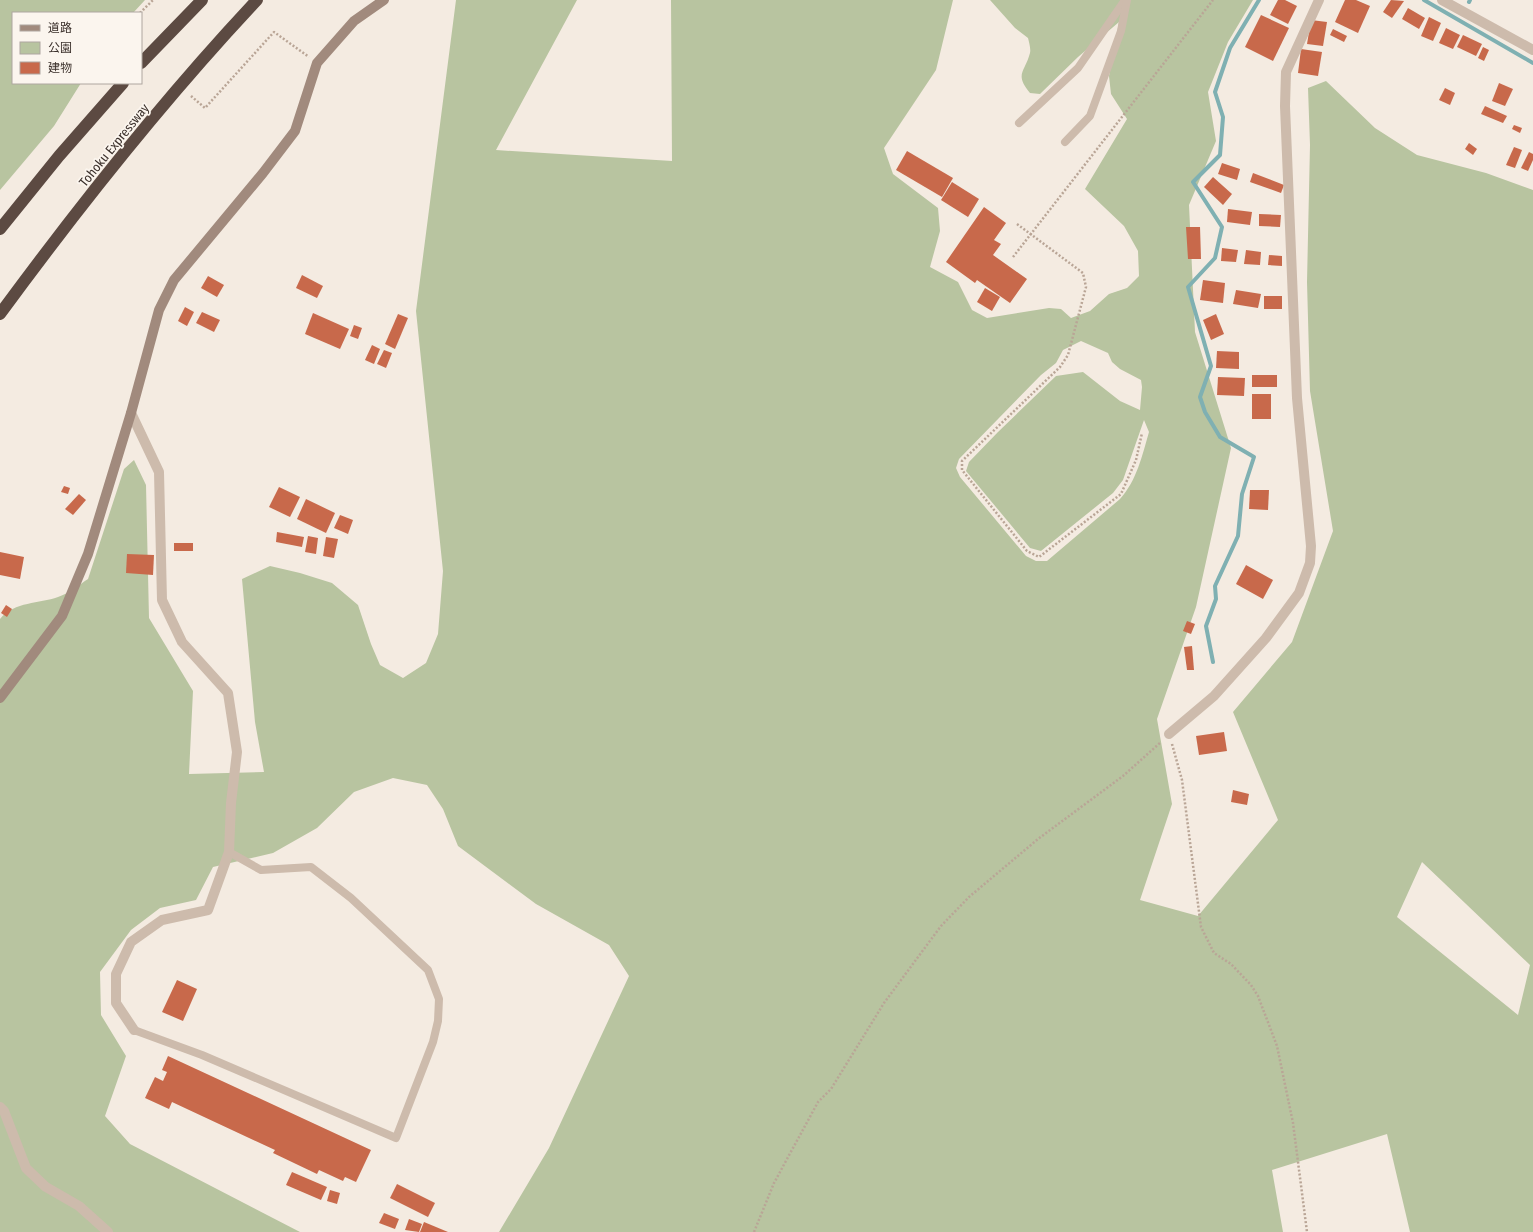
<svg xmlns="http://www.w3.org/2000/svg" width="1533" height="1232" viewBox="0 0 1533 1232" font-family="'Fira Sans Condensed','Noto Sans JP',sans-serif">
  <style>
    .green { fill: #b8c4a0; fill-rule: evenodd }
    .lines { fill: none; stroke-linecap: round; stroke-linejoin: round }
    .stream { stroke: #7fb0b2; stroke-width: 4 }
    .building { fill: #c8694b }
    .path { stroke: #b9a596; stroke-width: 2.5; stroke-dasharray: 2 2; stroke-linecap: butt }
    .lane { stroke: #cdbbac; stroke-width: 8 }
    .street { stroke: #cdbbac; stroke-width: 10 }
    .secondary { stroke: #a18a7d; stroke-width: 10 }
    .highway { stroke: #5c4a42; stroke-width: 12 }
    .labels { text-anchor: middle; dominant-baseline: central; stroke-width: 3.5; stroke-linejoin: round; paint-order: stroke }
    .street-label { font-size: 13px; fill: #3b302b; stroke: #fbf5ee }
  </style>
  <rect width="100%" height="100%" fill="#f4ebe1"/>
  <!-- green -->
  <g class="green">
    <path d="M0 0H145L133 13H13V83H81L54 126 0 190Z"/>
    <path d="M456 0H577L496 150 672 161 671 0H953L936 70 884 148 893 174 938 208 940 231 930 267 958 282 972 310 987 318 1049 308 1061 309 1071 318 1090 311 1109 294 1127 288 1139 276 1138 251 1124 226 1085 189 1127 119 1111 94 1109 76 1119 22 1078 57 1040 94 1030 93C1014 74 1025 72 1030 53 1031 49 1029 42 1028 38L1015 28 990 0H1253L1228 42 1208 92 1216 141 1189 205 1195 332 1231 448 1196 607 1157 719 1172 804 1140 900 1198 916 1278 820 1233 712 1292 642 1333 531 1310 391 1307 282 1310 145 1308 88 1326 81 1375 128 1417 155 1486 173 1533 190V1232H1410L1387 1134 1272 1170 1283 1232H499L549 1148 629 976 609 945 536 904 458 846 443 809 427 785 393 778 354 792 317 828 273 853 213 867 196 900 160 908 131 930 100 972 101 1015 126 1056 105 1116 130 1144 300 1232H0V619C15 601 39 604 58 597 68 594 79 585 88 579L124 469 134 460 146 485 149 618 193 691 189 774 264 772 255 722 242 579 270 566 300 573 332 583 358 605 371 644 380 665 403 678 426 663 438 634 443 571 416 311ZM1081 341 1108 353 1112 362 1120 369 1141 380 1142 387 1140 410 1120 401 1083 372 1056 376 998 432 969 462 966 471 1030 548 1041 551 1113 493 1123 480 1144 420 1149 432C1142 456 1137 480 1120 499L1047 561H1036L1026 556 960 477 956 468 959 459 1041 375 1056 363 1063 350ZM1422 862 1530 965 1518 1015 1397 917Z"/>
  </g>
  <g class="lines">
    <!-- stream -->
    <g class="stream">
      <path d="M1424 0 1533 63"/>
      <path d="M1469 2 1470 0"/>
      <path d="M1213 662 1206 626 1216 599 1215 586 1238 536 1242 494 1254 457 1220 437 1205 412 1200 397 1211 366 1188 287 1215 258 1222 227 1193 182 1220 155 1223 117 1215 92 1230 48 1259 0"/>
    </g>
  </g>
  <!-- building -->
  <g class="building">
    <path d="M1278 0H1285L1297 6 1288 24 1270 15Z"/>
    <path d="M1345 0H1356L1370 6 1358 33 1335 22Z"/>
    <path d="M1391 0 1404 1 1392 18 1383 12Z"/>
    <path d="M1408 8 1425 18 1419 29 1402 19Z"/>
    <path d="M1261 15 1289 28 1273 61 1245 47Z"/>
    <path d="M1429 17 1441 23 1433 41 1421 36Z"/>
    <path d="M1311 20 1327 22 1323 46 1307 44Z"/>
    <path d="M1446 28 1460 35 1453 49 1439 43Z"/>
    <path d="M1333 29 1347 36 1344 42 1330 35Z"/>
    <path d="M1463 35 1482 44 1476 56 1457 47Z"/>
    <path d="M1483 47 1489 50 1484 61 1478 58Z"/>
    <path d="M1301 49 1322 52 1318 76 1298 73Z"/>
    <path d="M1499 83 1513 89 1505 106 1492 101Z"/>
    <path d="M1445 88 1455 93 1450 105 1439 100Z"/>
    <path d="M1485 106 1507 116 1503 123 1481 114Z"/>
    <path d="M1514 125 1522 128 1520 133 1512 129Z"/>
    <path d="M1469 143 1477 149 1473 155 1465 149Z"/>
    <path d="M1514 147 1522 150 1515 168 1506 165Z"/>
    <path d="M907 151 953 178 942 197 896 170Z"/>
    <path d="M1529 152 1533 154V160L1528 171 1521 168Z"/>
    <path d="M1222 163 1240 169 1237 180 1218 174Z"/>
    <path d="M1253 173 1284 185 1281 193 1250 182Z"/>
    <path d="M1213 177 1232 194 1223 205 1204 187Z"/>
    <path d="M952 182 979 199 968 217 941 200Z"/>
    <path d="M984 207 1006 223 994 240 1001 244 993 255 1027 279 1010 303 977 280 975 283 946 262Z"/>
    <path d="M1228 209 1252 212 1250 225 1227 222Z"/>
    <path d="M1259 214 1281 215 1280 227 1259 226Z"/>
    <path d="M1186 227H1200L1201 259H1188Z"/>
    <path d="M1222 248 1238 250 1236 262 1221 261Z"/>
    <path d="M1246 250 1261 252 1260 265 1244 264Z"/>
    <path d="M1269 255 1282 256V266L1268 265Z"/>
    <path d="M302 275 323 286 317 298 296 288Z"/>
    <path d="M208 276 224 285 217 297 201 288Z"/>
    <path d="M1203 280 1225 283 1223 303 1200 300Z"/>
    <path d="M985 288 1000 297 992 311 977 302Z"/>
    <path d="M1236 290 1261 294 1258 308 1233 304Z"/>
    <rect x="1264" y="296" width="18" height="13"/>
    <path d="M185 307 194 312 187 326 178 321Z"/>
    <path d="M202 312 220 320 214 332 196 323Z"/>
    <path d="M313 313 349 329 340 349 305 334Z"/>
    <path d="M398 314 408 318 395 349 385 344Z"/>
    <path d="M1216 314 1224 334 1211 340 1203 320Z"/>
    <path d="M354 325 362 328 358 339 350 336Z"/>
    <path d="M372 345 380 349 374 364 365 360Z"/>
    <path d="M384 350 392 353 386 368 377 364Z"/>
    <path d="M1217 351 1239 352V369L1216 368Z"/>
    <rect x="1252" y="375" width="25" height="12"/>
    <path d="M1218 377 1245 378 1244 396 1217 395Z"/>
    <rect x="1252" y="394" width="19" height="25"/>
    <path d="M64 486 70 488 68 494 61 492Z"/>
    <path d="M279 487 300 497 290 517 269 507Z"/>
    <path d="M1250 490H1269L1268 510 1249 509Z"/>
    <path d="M79 494 86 500 73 515 65 509Z"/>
    <path d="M306 499 335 513 326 533 297 519Z"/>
    <path d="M340 515 353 520 348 534 334 528Z"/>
    <path d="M277 532 304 537 302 547 276 542Z"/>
    <path d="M308 536 318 538 316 554 305 552Z"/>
    <path d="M326 537 338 539 334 558 323 556Z"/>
    <rect x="174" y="543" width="19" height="8"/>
    <path d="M0 552 24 557 20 579 0 575Z"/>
    <path d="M127 554 154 555 153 575 126 573Z"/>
    <path d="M1246 565 1273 580 1263 599 1236 584Z"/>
    <path d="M6 605 12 609 7 617 1 613Z"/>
    <path d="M1187 621 1195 624 1191 634 1183 631Z"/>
    <path d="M1192 646 1194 670H1187L1184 647Z"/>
    <path d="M1224 732 1227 751 1199 755 1196 736Z"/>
    <path d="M1233 790 1249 794 1247 805 1231 802Z"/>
    <path d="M177 980 197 989 183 1021 162 1012Z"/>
    <path d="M168 1056 371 1150 356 1182 345 1177 343 1181 319 1170 317 1174 273 1153 275 1150 172 1102 169 1109 145 1098 155 1077 163 1081 167 1072 162 1070Z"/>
    <path d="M292 1172 327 1187 321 1200 286 1185Z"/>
    <path d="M397 1184 435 1203 428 1217 390 1198Z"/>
    <path d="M330 1190 340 1193 337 1204 327 1201Z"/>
    <path d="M384 1213 399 1219 395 1229 379 1223Z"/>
    <path d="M409 1219 422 1224 419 1232 405 1230Z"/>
    <path d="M424 1222 448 1232H420Z"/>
  </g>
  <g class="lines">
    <!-- path -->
    <g class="path">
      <path d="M140 13 153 0"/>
      <path d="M191 96 205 108 274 32 309 57"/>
      <path d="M1017 224 1083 273 1086 287 1068 355 1060 367 962 461V470L1027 551 1039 557 1121 494 1136 460 1142 433"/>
      <path d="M1013 257 1213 0"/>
      <path d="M1172 744 1182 780 1201 927 1214 953 1231 964 1251 985 1258 996 1277 1046 1293 1123 1307 1232"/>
      <path d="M754 1232 774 1183 818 1102 831 1089 884 1003 941 926 969 897 1038 839 1123 776 1161 742"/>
    </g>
    <!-- lane -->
    <g class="lane">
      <path d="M1019 123 1078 68 1125 0"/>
      <path d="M1065 142 1090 116 1121 31 1127 0"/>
      <path d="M134 1030 202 1055 396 1138 433 1042 438 1021 439 999 428 970 351 898 311 867 261 870 229 852"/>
    </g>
    <!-- street -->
    <g class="street">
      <path d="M1442 0 1533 50"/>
      <path d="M131 413 159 472 162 600 182 642 228 693 237 752 231 803 229 852 208 910 162 920 131 942 116 974V1003L134 1030"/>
      <path d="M1169 734 1214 696 1266 638 1299 593 1310 563 1311 546 1297 398 1285 106 1286 72 1319 0"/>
      <path d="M0 1107 4 1111 26 1168 46 1187 79 1206 108 1232"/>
    </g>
    <!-- secondary -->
    <path class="secondary" d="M0 698 62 616 88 554 131 413 159 310 174 280 263 173 295 131 317 63 354 21 384 0"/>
    <!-- highway -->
    <g class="highway">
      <path d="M141 63 202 0"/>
      <path d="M0 229 59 156 123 83"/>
      <path d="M0 314C80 205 165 98 257 0"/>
    </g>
  </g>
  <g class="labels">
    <!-- street labels -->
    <g class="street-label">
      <text transform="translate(114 145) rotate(-51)">Tohoku Expressway</text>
    </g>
  </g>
  <!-- legend -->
  <rect x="12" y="12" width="130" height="72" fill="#fbf5ee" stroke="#aea6a0"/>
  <rect x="20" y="25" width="20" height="6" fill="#a18a7d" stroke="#aea6a0"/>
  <text x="48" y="32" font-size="12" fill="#3b302b">道路</text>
  <rect x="20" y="42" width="20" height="12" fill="#b8c4a0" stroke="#aea6a0"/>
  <text x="48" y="52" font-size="12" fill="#3b302b">公園</text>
  <rect x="20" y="62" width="20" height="12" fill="#c8694b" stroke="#aea6a0"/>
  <text x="48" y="72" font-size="12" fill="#3b302b">建物</text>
</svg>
